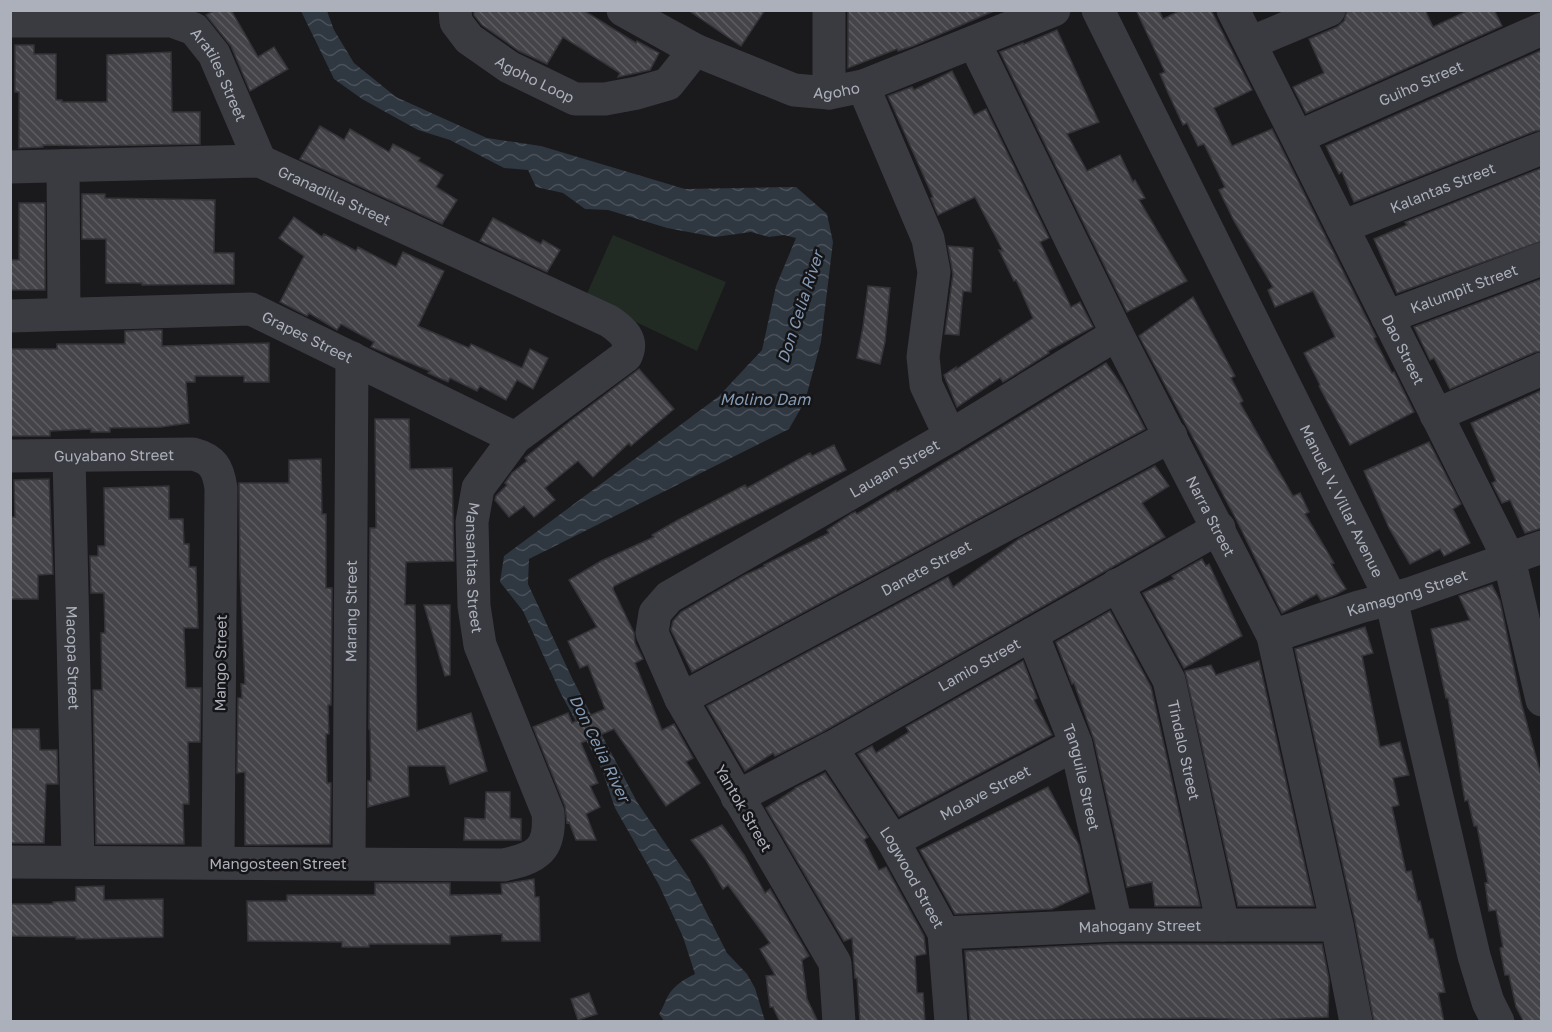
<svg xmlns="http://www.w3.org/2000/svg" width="1552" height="1032" viewBox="0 0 1552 1032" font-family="'Golos Text',sans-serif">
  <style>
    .park { fill: #212a23 }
    .water { fill: url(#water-waves) }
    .building { fill: url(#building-back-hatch); stroke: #343338; stroke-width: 1.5 }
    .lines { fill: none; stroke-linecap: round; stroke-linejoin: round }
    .minor { stroke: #3a3b41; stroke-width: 33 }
    .labels { text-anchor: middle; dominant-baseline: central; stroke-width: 5; stroke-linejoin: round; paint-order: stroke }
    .street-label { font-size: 15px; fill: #acb0bb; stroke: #151417 }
    .water-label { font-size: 16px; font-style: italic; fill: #849bb5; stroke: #151417 }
  </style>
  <defs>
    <pattern id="water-waves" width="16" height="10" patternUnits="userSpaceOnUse" patternTransform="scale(1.5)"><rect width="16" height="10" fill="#2f3740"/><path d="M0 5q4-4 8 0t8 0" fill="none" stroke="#4a515a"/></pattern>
    <pattern id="building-back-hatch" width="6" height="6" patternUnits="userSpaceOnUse" patternTransform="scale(1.5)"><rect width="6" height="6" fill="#444449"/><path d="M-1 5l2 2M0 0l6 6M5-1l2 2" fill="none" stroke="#5c5c61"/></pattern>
  </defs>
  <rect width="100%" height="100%" fill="#1a191c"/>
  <!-- park -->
  <path class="park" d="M613 235 726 282 697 351 585 298Z"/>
  <!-- water -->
  <path class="water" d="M301 11H327L334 30 354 63 396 97 487 138 541 146 685 189 796 187 827 214 833 242 821 342 805 401 789 429 529 559 528 584 572 678 637 802 689 878 727 953 747 974 755 988 765 1021H664L659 1014C663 1008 664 1003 668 996 673 986 686 978 695 974L683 937 659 885 615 808 602 770 560 692 523 611 500 582 504 556 718 397 762 350 776 286 796 238 784 235 769 237 751 232 715 237 667 228 608 210 585 209 563 193 536 187 528 170 504 168 450 140 418 130 362 99 334 79Z"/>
  <!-- building -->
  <g class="building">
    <path d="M215 10H231L258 57 274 47 288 69 250 91 231 46 206 15Z"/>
    <path d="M474 10H583L636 43 637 41 659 53 650 70 618 77 620 73 563 37 547 64 519 51 482 25 474 15Z"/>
    <path d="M688 10H765L741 46Z"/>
    <path d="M848 10H996L913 46 898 51 897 49 848 68Z"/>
    <path d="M1136 10H1159L1163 19 1181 10H1211L1252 90 1214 108 1232 146 1272 129 1376 337 1374 338 1392 373 1394 372 1414 412 1350 445 1319 386 1320 385 1304 353 1335 337 1313 291 1275 307 1268 290 1273 287 1234 221 1219 190 1225 187 1204 144 1198 146 1187 123 1183 125 1169 95 1160 74 1165 72Z"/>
    <path d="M1347 10H1425L1433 27 1469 10H1494L1502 26 1306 113 1293 87 1324 73 1309 39 1337 27 1344 21Z"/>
    <path d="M1057 30 1099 122 1067 134 1087 171 1120 155 1133 182 1135 180 1145 198 1139 200 1187 281 1127 312 1000 52 1023 43 1024 44Z"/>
    <path d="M15 45H34V54H56V100H62V102H107V55L171 52 172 112H200V144L92 146 43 145V147L19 148V92H15Z"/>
    <path d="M1542 50V130L1535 131 1354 202 1342 172 1339 174 1326 146Z"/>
    <path d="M952 71 974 115 986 109 1049 238 1040 242 1071 307 1080 302 1093 327 1048 351 1049 353 1003 382 1000 378 957 407 944 375 956 367 955 370 1033 318 1016 280 1014 281 999 250 1003 251 975 197 938 215 931 198 933 197 888 96 912 87 914 90Z"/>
    <path d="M320 126 344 140 350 129 389 152 393 144 420 158 418 161 443 175 436 187 457 200 442 224 300 159Z"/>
    <path d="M1542 168V241L1397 293 1374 239 1407 225 1405 222Z"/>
    <path d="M82 194H105V198L215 200 214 253H234V284L142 285V283H106V239H82Z"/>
    <path d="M19 203H45V290H10V260H19Z"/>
    <path d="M294 217 322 237 324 234 356 251 358 247 396 267 403 252 444 271 418 326 469 348 471 344 522 368 530 349 548 358 533 389 517 380 506 400 480 386 477 391 450 378 448 382 428 373 430 371 371 347 374 342 341 324 337 330 309 313 307 316 280 302 304 256 279 238Z"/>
    <path d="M493 218 541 244 543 240 560 250 547 272 480 241Z"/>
    <path d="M948 246 973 248 971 292 963 291 959 335 945 334 953 274Z"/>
    <path d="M1542 279V351L1535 352 1450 389 1434 358 1430 360 1414 327Z"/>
    <path d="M868 286 890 288 885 342 880 364 857 358 863 327Z"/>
    <path d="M1193 297 1235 376 1231 378 1243 401 1240 403 1293 496 1300 493 1309 512 1305 514 1334 563 1331 564 1346 589 1335 595 1321 600 1317 594 1282 613 1236 519 1139 336Z"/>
    <path d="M157 330H162V346L269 343V382H244V376H195V382H186L189 423 161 427 110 428V432H91V429L50 431V436H10V349H57V344H125V331Z"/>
    <path d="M1106 363 1123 387 1145 429 692 672 671 630 673 621 681 612 745 575 765 566 764 565 829 533 827 530 851 514 855 512 857 514 896 490 897 492Z"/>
    <path d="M639 369 674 409 631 446 629 443 593 477 578 461 545 488 555 500 534 517 524 506 509 517 495 500 496 496 507 485 505 483 512 473 527 461 525 458 569 422Z"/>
    <path d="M1542 390V528L1525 533 1510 500 1502 503 1492 483 1496 481 1471 423Z"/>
    <path d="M375 419H409L410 469 452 468 454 561 406 562 405 605H415L417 731 471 713 487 771 450 784 445 766H408L409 796 368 807V781H371L370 729H369L370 528H376Z"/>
    <path d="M1429 442 1461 504 1453 509 1470 543 1444 556 1440 549 1410 564 1389 528 1364 471Z"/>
    <path d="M834 445 846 470 614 586 613 589 634 633 635 643 643 659 635 663 662 730 674 724 693 758 686 762 700 783 666 806 614 729 581 743 598 783 590 786 600 807 586 814 596 840H576L569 822 567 823 565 806 533 727 568 713 572 723 605 709 588 665 580 668 568 641 597 627 569 580 601 561 654 537 652 535 678 520 745 485 747 488 810 453 812 456Z"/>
    <path d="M321 459 322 514H326V588H332L331 705H328L329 734H326L327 783H331L330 844 245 845V772L237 773 238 698H242L241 684H245L240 572 239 483H289V460Z"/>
    <path d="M1155 466 1169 486 1142 503 1165 537 822 732 775 756 773 753 745 771 707 706 948 577 953 587 1019 539Z"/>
    <path d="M49 479 53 574 38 575V599H10L11 517H15L14 480Z"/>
    <path d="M169 486V519H183L184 544H189V567H196L198 628H184L186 688H201L200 742H188L189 804H183L184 844H96L93 690H102L101 633H105L104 593H91L90 556H98V546H105L104 488Z"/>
    <path d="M1202 559 1206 566 1209 564 1242 636 1184 668 1143 593 1174 579 1172 576Z"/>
    <path d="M1492 585 1500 601 1521 702 1542 779V1022H1524L1516 1007 1509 975H1505L1500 948 1503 947 1496 910 1489 911 1485 883H1488L1477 826H1474L1468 800 1465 801 1448 698H1446L1431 629 1470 620 1459 596Z"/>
    <path d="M424 605H450V675L445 676Z"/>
    <path d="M1110 611 1151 687 1200 906H1155L1152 882 1127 887 1094 740 1074 683 1072 684 1056 642Z"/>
    <path d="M1365 627 1373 653 1362 656 1380 747 1400 742 1409 775 1393 778 1399 805 1392 807 1406 872 1411 871 1418 902 1420 901 1429 939H1433L1440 970 1445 992 1438 993 1444 1022H1374L1355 921 1295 649Z"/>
    <path d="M1023 661 1037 698 1034 700 1052 735 899 816 858 754 872 746 876 753 909 732 906 727Z"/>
    <path d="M1259 661 1314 906H1238L1185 671 1211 665 1216 675Z"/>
    <path d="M12 729H39L40 750H57L58 784H46L44 843H10Z"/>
    <path d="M825 773 868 837 864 840 879 870 886 867 924 936 926 954 915 956 917 993H923L925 1021 860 1022 857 978H855L852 938 844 941 766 808 795 789V788Z"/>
    <path d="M1048 787 1079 845 1089 892 1052 909 955 914 920 850Z"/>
    <path d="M486 792H510V818L521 819V840H464L465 818 485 819Z"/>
    <path d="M722 825 744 855 765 893 770 889 809 956 802 960 807 999 818 1022H780L773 1007H770L766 976 775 975 760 949 770 943 728 885 723 889 706 860 691 840Z"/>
    <path d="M534 879 535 897H539L540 941H502V934L450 936V944H369V947H342V942L248 941 247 901H287V895H375V883H450V895L502 894 501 884Z"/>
    <path d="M104 886V900L163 899V937L76 939V937L10 936V904H53V902L76 901V887Z"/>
    <path d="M1110 944H1322L1329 980 1328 1017 1254 1020 1205 1018 970 1021 965 951Z"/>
    <path d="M589 993 597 1014 578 1020 571 999Z"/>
  </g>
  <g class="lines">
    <!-- minor -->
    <g class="minor">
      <path id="s1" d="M455 10 456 22 469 39 509 67 575 99H605L637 93 668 84 695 50"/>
      <path id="s2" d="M623 10 695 50 794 90 829 93 863 86 1054 10"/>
      <path id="s3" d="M1098 10 1391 599 1474 956 1488 1002 1498 1022"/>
      <path id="s4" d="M1233 10 1509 559 1542 700"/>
      <path id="s5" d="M10 21H172L194 29 214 54 260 161"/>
      <path id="s6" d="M974 42 1117 334 1273 636 1337 925 1356 1022"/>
      <path d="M1250 43 1329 10"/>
      <path d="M863 86 928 239 934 272 923 357 926 385 950 436"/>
      <path d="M829 93V10"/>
      <path id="s7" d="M1298 137 1542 29"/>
      <path d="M63 166 64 314"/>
      <path id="s8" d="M10 167 260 161 609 321C622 330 634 339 626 356L515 438 478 488 472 522 474 606 480 645 548 813C551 850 537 858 503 865L10 862"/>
      <path id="s9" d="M1342 227 1542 148"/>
      <path id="s10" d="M10 316 251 309 515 438"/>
      <path id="s11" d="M1387 317 1542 259"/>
      <path d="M1436 415 1542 369"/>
      <path id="s12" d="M10 456 193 454C213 459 218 468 221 488L218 862"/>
      <path id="s13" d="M69 456 78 862"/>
      <path id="s14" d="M1117 585 1169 680 1223 925"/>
      <path id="s15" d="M1032 634 1076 744 1116 925"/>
      <path id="s16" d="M1273 636 1359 607 1409 594 1542 547"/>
      <path id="s17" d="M681 699 1171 436"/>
      <path id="s18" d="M831 748 893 841 944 933 951 1022"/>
      <path id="s19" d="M737 797 831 748 1219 528"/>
      <path id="s20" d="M893 841 1076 744"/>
      <path id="s21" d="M349 863 352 358"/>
      <path id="s22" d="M944 933 1116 925H1337"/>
      <path id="s23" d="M839 1022 835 963 681 699 652 633 655 613 669 597 950 436 1117 334"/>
    </g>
  </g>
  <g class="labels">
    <!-- street labels -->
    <g class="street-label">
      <text stroke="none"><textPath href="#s1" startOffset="111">Agoho Loop</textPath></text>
      <text stroke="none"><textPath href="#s5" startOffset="238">Aratiles Street</textPath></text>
      <text stroke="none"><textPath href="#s7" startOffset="134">Guiho Street</textPath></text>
      <text stroke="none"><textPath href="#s2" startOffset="232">Agoho</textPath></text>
      <text stroke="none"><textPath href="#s9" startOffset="108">Kalantas Street</textPath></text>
      <text stroke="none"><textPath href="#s8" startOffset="332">Granadilla Street</textPath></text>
      <text stroke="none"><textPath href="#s11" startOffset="82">Kalumpit Street</textPath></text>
      <text stroke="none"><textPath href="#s10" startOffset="304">Grapes Street</textPath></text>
      <text stroke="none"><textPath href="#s4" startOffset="380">Dao Street</textPath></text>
      <text stroke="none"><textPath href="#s12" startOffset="104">Guyabano Street</textPath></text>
      <text stroke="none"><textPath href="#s23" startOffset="738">Lauaan Street</textPath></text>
      <text stroke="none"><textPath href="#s3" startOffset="548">Manuel V. Villar Avenue</textPath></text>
      <text stroke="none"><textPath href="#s6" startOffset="530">Narra Street</textPath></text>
      <text stroke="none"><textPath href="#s17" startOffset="278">Danete Street</textPath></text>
      <text stroke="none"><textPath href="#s8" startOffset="958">Mansanitas Street</textPath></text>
      <text stroke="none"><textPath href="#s16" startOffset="141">Kamagong Street</textPath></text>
      <text stroke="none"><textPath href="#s21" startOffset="252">Marang Street</textPath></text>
      <text stroke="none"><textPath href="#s13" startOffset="202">Macopa Street</textPath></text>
      <text transform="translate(220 663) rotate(-89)">Mango Street</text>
      <text stroke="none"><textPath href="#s19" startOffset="276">Lamio Street</textPath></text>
      <text stroke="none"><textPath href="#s14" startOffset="180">Tindalo Street</textPath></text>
      <text stroke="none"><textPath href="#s15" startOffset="152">Tanguile Street</textPath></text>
      <text stroke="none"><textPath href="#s20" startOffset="104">Molave Street</textPath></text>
      <text transform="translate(744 808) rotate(60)">Yantok Street</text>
      <text x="278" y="863">Mangosteen Street</text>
      <text stroke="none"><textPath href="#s18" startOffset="153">Logwood Street</textPath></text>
      <text stroke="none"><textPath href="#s22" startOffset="196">Mahogany Street</textPath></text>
    </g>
    <!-- water labels -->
    <g class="water-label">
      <text transform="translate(800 307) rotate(-72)">Don Celia River</text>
      <text x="765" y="399">Molino Dam</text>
      <text transform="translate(600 748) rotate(64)">Don Celia River</text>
    </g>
  </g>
  <!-- border -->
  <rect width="1552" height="1032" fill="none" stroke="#acb0bb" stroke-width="24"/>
</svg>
